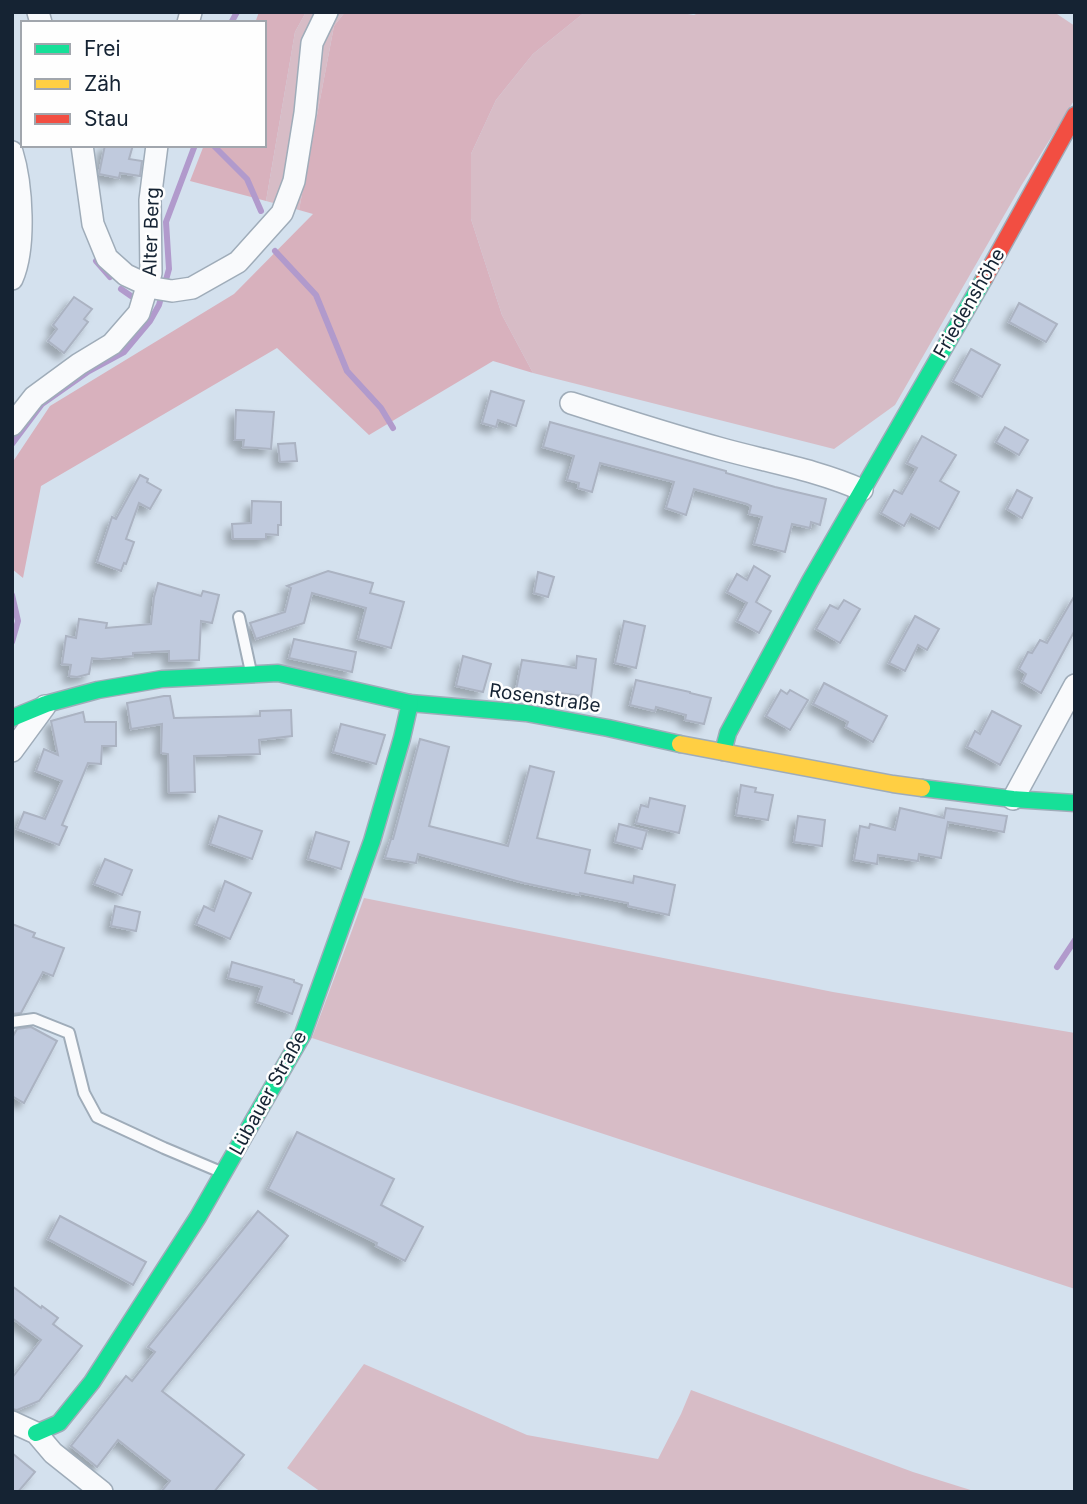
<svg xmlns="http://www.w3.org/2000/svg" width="1087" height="1504" viewBox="0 0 1087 1504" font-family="Inter,sans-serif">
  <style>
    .green { fill: #d7bcc6 }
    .forest { fill: #d8b1bd }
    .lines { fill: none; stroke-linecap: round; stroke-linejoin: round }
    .stream { stroke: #b19acc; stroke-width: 6 }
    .building { fill: #c0cadd; stroke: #abb3c2; stroke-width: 2; filter: url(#shadow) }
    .lane-casing { stroke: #9facb9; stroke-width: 14 }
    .street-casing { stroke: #9facb9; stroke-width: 24 }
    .fast-casing { stroke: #9facb9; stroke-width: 19 }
    .slow-casing { stroke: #9facb9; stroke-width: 19 }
    .jam-casing { stroke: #9facb9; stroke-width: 19 }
    .lane { stroke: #f9fafc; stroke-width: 10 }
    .street { stroke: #f9fafc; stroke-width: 21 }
    .fast { stroke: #16e098; stroke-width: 16 }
    .slow { stroke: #ffcf43; stroke-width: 16 }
    .jam { stroke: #f24e42; stroke-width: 16 }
    .labels { text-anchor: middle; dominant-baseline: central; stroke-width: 5; stroke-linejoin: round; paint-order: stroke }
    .street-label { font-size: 19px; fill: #152333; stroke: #fefefe }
  </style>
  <defs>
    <filter id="shadow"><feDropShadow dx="-6" dy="6" stdDeviation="3.5" flood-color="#0004"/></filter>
  </defs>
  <rect width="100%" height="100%" fill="#d4e1ee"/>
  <!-- green -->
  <g class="green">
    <path d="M306 12H345L334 26 299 210 266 201 295 32Z"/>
    <path d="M585 12H675L694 15 700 12H1054L1075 26V99L1021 186 895 405 834 449 533 373 502 315 471 219V154L496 100 533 54Z"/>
    <path d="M364 898 833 992 1075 1033V1289L312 1038Z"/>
    <path d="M364 1364 527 1435 658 1459 681 1414 691 1390 913 1472 977 1492H321L287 1468Z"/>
  </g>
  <!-- forest -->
  <g class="forest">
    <path d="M259 12H306L295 32 266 201 190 181 204 145H264V23H255Z"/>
    <path d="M345 12H585L533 54 496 100 471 154V219L502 315 533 373 493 361 369 435 277 348 41 486 23 578 12 569V463L50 406 234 294 313 214 299 210 334 26Z"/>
  </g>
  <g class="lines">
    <!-- stream -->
    <g class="stream">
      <path d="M231 23 237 12"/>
      <path d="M213 145 247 179 261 211"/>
      <path d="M275 251 316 295 347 371 381 408 393 428"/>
      <path d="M96 261 110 277"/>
      <path d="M121 289 131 296"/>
      <path d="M12 444 42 404 89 371 124 352 150 321 159 305 169 269 166 222 195 145"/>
      <path d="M12 595 18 621 12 642"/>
      <path d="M1057 967 1075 940"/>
    </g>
  </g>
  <!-- building -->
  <g class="building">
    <path d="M105 145H133L129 159 142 161 140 176 120 173 119 178 99 174Z"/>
    <path d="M74 297 92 309 84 319 88 322 64 353 48 341 57 329 53 325Z"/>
    <path d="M1019 303 1057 324 1046 342 1009 322Z"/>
    <path d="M971 349 1000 365 982 397 953 381Z"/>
    <path d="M491 391 524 401 516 426 498 420 496 427 482 423Z"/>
    <path d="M236 410 274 412 271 449 243 447 244 440H235Z"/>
    <path d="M550 422 726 471V473L775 487 826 499 820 525 811 522 810 528 792 524 785 552 754 544 762 517 749 514 751 506 747 504 694 489 686 515 666 508 674 482 600 463 592 492 578 488 579 483 567 480 574 456 543 447Z"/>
    <path d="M1005 427 1028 440 1019 455 996 442Z"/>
    <path d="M922 436 956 455 940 481 959 492 939 529 911 514 904 526 881 513 894 490 902 494 917 468 907 463Z"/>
    <path d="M295 443 297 461 280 462 278 444Z"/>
    <path d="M140 475 148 479 147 482 161 490 150 509 139 503 126 539 134 542 126 564 124 563 121 571 97 562 112 517 116 519Z"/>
    <path d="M1017 490 1032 498 1022 518 1007 509Z"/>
    <path d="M252 501 281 502V525H278V535L266 534V539H233L232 524 251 523Z"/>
    <path d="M754 566 770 576 756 602 771 611 759 633 737 621 747 603 727 592 737 574 747 580Z"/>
    <path d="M328 571 373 583 370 593 404 602 391 648 358 639 366 608 312 593 304 623 256 639 250 623 285 612 291 588 287 586Z"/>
    <path d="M538 572 554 577 548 597 534 593Z"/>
    <path d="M158 583 201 596 203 591 219 595 212 623 201 621 199 660 169 661V651L133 653V656L101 659 92 658 89 674 77 677 69 676 71 665 62 664 66 636 76 638 79 619 107 623 106 628 151 624 154 597Z"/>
    <path d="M1075 595V630L1041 693 1022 682 1026 674 1019 669 1028 652 1032 653 1040 640 1047 643Z"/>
    <path d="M844 600 860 609 840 643 816 629 830 605 838 609Z"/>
    <path d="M915 616 939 629 927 650 918 645 905 671 889 663Z"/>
    <path d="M624 621 645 626 636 668 615 663Z"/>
    <path d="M294 639 356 652 352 672 289 658Z"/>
    <path d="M463 656 491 664 483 692 456 686Z"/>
    <path d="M577 656 596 659 591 697 544 691 543 695 516 690 522 660 576 668Z"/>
    <path d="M636 680 690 692V693L711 698 704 724 685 720 686 715 656 707 655 711 630 705Z"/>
    <path d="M824 683 887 716 873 742 846 727 848 722 813 704Z"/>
    <path d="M781 690 787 694 790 690 808 700 790 730 766 716Z"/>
    <path d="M164 696H170L174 718 260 716V711L291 710 292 736 259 740 260 754 194 756 195 792 169 793 168 754 161 753 162 724 131 729 127 703Z"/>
    <path d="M992 711 1021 726 1000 765 967 747 975 731 980 734Z"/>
    <path d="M83 712 85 722H116V746H102L101 764 88 763 62 825 67 827 59 845 17 829 24 812 45 819 62 781 36 771 44 749 58 755 51 721Z"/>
    <path d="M341 724 385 735 376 764 333 752Z"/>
    <path d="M420 739 449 747 429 826 508 846 530 766 554 772 537 838 590 850 585 873 633 883 634 876 675 885 669 915 628 906V903L580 893V895L524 883 418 854 416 863 385 858 391 839H393Z"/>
    <path d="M741 785 756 788 755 792 773 795 768 820 736 815Z"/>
    <path d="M650 798 685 806 679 833 636 823 641 805 648 807Z"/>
    <path d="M900 808 944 818 946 808 1007 816 1004 832 948 822 941 858 919 854 918 861 878 855 877 864 854 860 860 826 869 828 870 824 895 830Z"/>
    <path d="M219 816 262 831 252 859 210 844Z"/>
    <path d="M798 816 825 820 822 846 794 842Z"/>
    <path d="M619 824 647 831 642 849 615 842Z"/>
    <path d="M316 832 349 842 341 869 308 859Z"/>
    <path d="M105 859 132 870 122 895 94 884Z"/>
    <path d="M225 881 251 893 230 939 196 924 204 906 214 911Z"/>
    <path d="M115 906 140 912 136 931 111 926Z"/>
    <path d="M12 924 35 933 33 937 64 948 53 976 43 972 21 1013 12 1014Z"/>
    <path d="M232 962 294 980V982L302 985 292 1014 257 1002 262 987 228 978Z"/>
    <path d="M31 1027 57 1041 24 1103 12 1096V1038L17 1029Z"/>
    <path d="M297 1132 394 1179 381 1205 423 1227 405 1261 376 1246 377 1243 268 1189Z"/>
    <path d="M258 1211 288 1236 162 1391 244 1455 214 1492H161L170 1481 118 1440 97 1467 71 1446 126 1376 132 1381 155 1352 148 1347Z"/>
    <path d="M60 1216 146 1262 133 1285 48 1239Z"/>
    <path d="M12 1286 41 1308 42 1306 58 1318 53 1324 82 1346 39 1401 17 1410 12 1409V1378L41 1340 12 1318Z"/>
    <path d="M12 1453 35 1472 18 1492H12Z"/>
  </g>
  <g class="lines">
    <defs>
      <g id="lane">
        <path d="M239 617 251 672"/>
        <path d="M12 1022 34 1019 69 1033 84 1093 97 1117 164 1148 221 1172"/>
      </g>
      <g id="street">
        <path d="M38 12 41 23"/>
        <path d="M188 23 191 12"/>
        <path d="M82 145 93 224 107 258 126 275 154 288 172 291 192 288 238 262 282 213 294 181 305 113 312 43 327 12"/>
        <path d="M12 152C22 184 26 248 12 279"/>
        <path d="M571 403C621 419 671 435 722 449 769 462 817 470 862 490"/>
        <path d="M12 425 34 397 79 364 112 344 139 313 151 273 150 200 157 145"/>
        <path d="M12 751 45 706"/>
        <path d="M1013 799 1075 685"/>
        <path d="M12 1422 36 1433 53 1453 102 1492"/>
      </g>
      <g id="fast">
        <path d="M12 718 46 704 98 690 162 679 278 673 410 703 526 713 608 728 680 744"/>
        <path d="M723 752 728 733 810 581 984 279"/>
        <path d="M922 788 1013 799 1075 803"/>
        <path d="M36 1433 59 1423 92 1382 198 1217 303 1034 372 841 402 738 410 703"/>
      </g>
      <path id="slow" d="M680 744 893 784 922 788"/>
      <path id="jam" d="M984 279 1075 115"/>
    </defs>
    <!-- lane casing -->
    <use href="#lane" class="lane-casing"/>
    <!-- street casing -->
    <use href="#street" class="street-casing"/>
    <!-- fast casing -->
    <use href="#fast" class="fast-casing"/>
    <!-- slow casing -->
    <use href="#slow" class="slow-casing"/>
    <!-- jam casing -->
    <use href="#jam" class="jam-casing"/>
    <!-- lane -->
    <use href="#lane" class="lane"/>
    <!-- street -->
    <use href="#street" class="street"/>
    <!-- fast -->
    <use href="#fast" class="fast"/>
    <!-- slow -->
    <use href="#slow" class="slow"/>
    <!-- jam -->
    <use href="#jam" class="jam"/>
  </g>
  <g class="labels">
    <!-- street labels -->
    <g class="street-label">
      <text transform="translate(151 232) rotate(-88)">Alter Berg</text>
      <text transform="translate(969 303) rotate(-60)">Friedenshöhe</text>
      <text transform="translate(545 698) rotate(8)">Rosenstraße</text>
      <text transform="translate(268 1093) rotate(-61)">Lübauer Straße</text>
    </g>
  </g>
  <!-- border -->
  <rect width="1087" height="1504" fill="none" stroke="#152333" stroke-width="28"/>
  <!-- legend -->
  <rect x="21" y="21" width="245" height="126" fill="#fefefe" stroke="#a1a6ad" stroke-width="2"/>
  <rect x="35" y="44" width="35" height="10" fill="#16e098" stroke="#a1a6ad" stroke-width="2"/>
  <text x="84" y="56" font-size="21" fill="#152333">Frei</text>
  <rect x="35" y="79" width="35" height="10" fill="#ffcf43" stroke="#a1a6ad" stroke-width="2"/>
  <text x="84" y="91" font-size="21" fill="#152333">Zäh</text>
  <rect x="35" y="114" width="35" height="10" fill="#f24e42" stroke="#a1a6ad" stroke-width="2"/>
  <text x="84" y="126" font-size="21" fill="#152333">Stau</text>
</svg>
